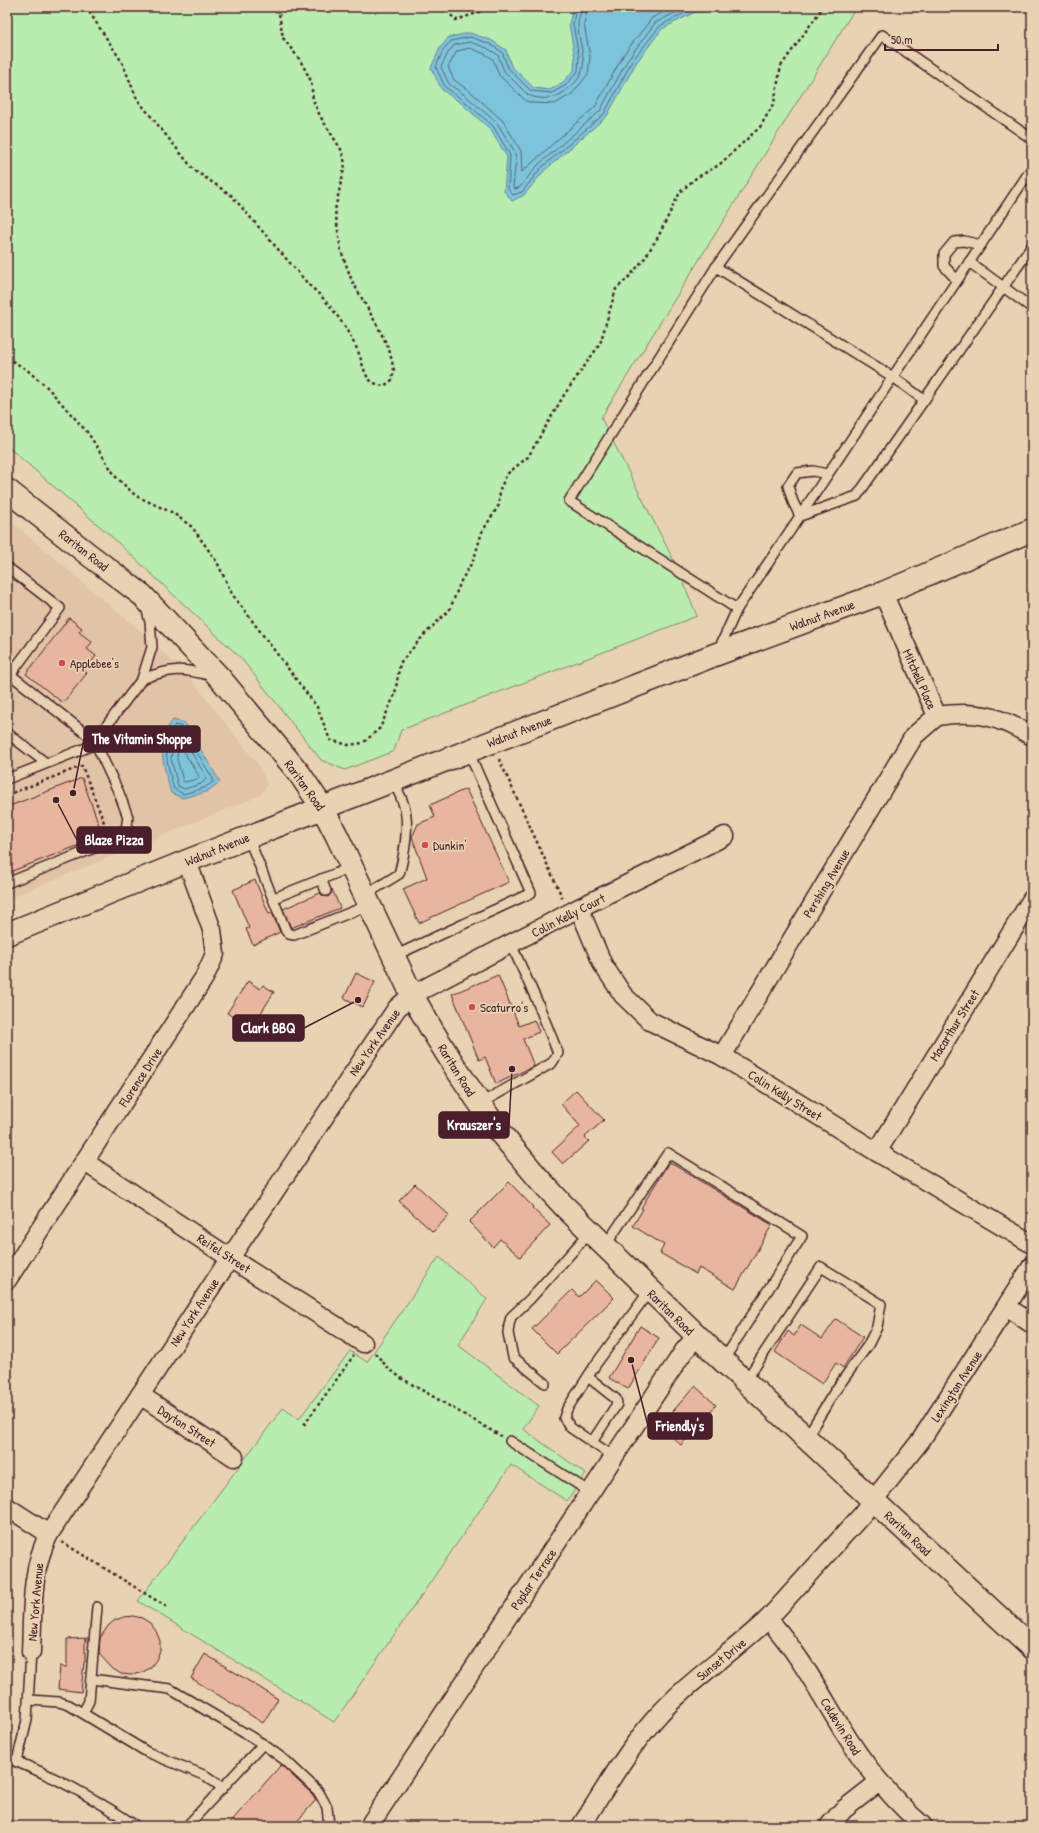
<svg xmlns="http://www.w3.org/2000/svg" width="1039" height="1833" viewBox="0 0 1039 1833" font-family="'Patrick Hand',sans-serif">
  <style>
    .built { fill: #e1c3a6 }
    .green { fill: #b8edaf; stroke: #81866d }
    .water { fill: #7bc4db; stroke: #678295 }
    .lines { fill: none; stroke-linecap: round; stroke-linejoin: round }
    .shore { stroke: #5e6171; stroke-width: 1 }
    .building { fill: #e8b69e; stroke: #4a1f2b }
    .lane-casing { stroke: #4a1f2b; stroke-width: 12 }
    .street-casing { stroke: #4a1f2b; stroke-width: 21 }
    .secondary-casing { stroke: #4a1f2b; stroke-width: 25 }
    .path { stroke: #4a1f2b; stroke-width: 2.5; stroke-dasharray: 3 3; stroke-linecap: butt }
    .lane { stroke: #e7d2b1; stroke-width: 9 }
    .street { stroke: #e7d2b1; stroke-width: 18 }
    .secondary { stroke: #e7d2b1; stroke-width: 22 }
    .poi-dot { fill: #d1495b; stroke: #e7d2b1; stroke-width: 1.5 }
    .labels { text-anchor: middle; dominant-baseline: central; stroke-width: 3.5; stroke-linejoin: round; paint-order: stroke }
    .street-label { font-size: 13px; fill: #4a1f2b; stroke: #e7d2b1 }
    .poi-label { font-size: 13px; fill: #4a1f2b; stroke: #e7d2b1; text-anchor: start }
    .leader { fill: none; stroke: #4a1f2b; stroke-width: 1.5 }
    .callout-dot { fill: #4a1f2b; stroke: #e7d2b1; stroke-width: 1.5 }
    .callout { fill: #4a1f2b; stroke: #4a1f2b; stroke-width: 1.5 }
    .callout-label { font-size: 14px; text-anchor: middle; font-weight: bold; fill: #fff }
  </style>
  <rect width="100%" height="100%" fill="#e7d2b1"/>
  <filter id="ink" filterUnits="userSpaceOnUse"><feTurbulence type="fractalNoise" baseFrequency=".025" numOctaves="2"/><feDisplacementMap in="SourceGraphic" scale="8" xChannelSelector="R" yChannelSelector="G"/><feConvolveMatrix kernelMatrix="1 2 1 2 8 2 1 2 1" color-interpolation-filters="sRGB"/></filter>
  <g filter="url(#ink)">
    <!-- built -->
    <path class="built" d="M7 518 146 636 189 677 260 767 267 784 261 795 7 899Z"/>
    <!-- green -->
    <g class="green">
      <path d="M7 7H856L601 418 677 567 697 616 401 730 394 751 345 770 321 760 241 658 111 536 7 446Z"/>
      <path d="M439 1257 487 1299 458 1345 539 1406 523 1429 586 1474 567 1501 511 1465 334 1722 138 1601 283 1408 299 1419 350 1351 367 1362Z"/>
    </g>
    <!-- water -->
    <g class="water">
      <path d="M573 7H731L723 11 695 12 662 29 636 63 607 116 544 171 524 195 512 201 504 191 507 157 490 129 461 103 442 90 431 68 440 48 449 37 470 33 491 40 506 50 511 66 534 88 550 90 563 82 574 70 575 58 569 24Z"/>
      <path d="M173 720 185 723 220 782 206 792 182 798 171 793C164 768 155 742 173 720Z"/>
    </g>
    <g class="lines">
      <!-- shore -->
      <g class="shore">
        <path d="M576 7 573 24 579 57 578 71 566 85 552 93 531 91 508 68 502 52 490 44 470 37 451 41 443 50 436 67 445 87 463 100 493 126 510 155 508 189 513 195 522 192 541 168 604 114 632 61 660 26 694 8 716 7"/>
        <path d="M582 7C581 13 578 19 578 25 580 57 596 71 561 94 552 99 539 100 528 95L504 71 498 55 487 48 470 42 454 45 448 53 441 67 449 84 466 96 497 123 515 152 516 158 513 187 514 189 519 188 538 165 600 111 628 59 655 23 686 7"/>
        <path d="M588 7 584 24 590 57 588 74 573 93 555 104 533 103 526 101 499 75 493 59 485 54 470 48 457 51 448 67 454 80 471 92 503 121 521 151 522 172 566 132 595 107 624 54 652 18 673 7"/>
        <path d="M175 725 182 727 213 779V782L204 788 183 794 174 789C169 771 159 740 175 725Z"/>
        <path d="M176 731 179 732 207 778 201 784 184 789 178 786 171 759Z"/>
        <path d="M181 747 199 776 198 779 185 782 183 781 177 759 178 748Z"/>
      </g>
    </g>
    <!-- building -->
    <g class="building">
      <path d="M69 618 82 628 79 632 92 642 87 649 96 656 84 671 87 673 63 703 26 674Z"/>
      <path d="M82 778 103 836 7 873V807Z"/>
      <path d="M466 789 509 882 419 923 403 889 427 878 412 837 418 824 435 817 430 805Z"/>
      <path d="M255 880 269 914 272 913 280 932 253 945 246 929 249 928 233 890Z"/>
      <path d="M332 889 340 908 291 928 283 909 320 893 323 896 328 897 331 894Z"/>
      <path d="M356 973 375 982 363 1007 344 998Z"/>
      <path d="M498 975 519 1026 534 1020 539 1032 523 1039 534 1066 496 1084 485 1057 479 1060 452 994Z"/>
      <path d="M248 981 260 989 263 985 274 992 251 1029 227 1013Z"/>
      <path d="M576 1090 604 1120 585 1137 589 1141 563 1164 552 1152 580 1126 561 1104Z"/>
      <path d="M669 1162 772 1225 735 1289 699 1268 696 1274 660 1253 664 1245 633 1226 643 1209 641 1208Z"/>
      <path d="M509 1182 533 1207 532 1208 550 1225 520 1257 500 1239 493 1247 469 1222Z"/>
      <path d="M415 1184 449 1215 433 1232 399 1201Z"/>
      <path d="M596 1280 614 1298 557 1354 532 1329 572 1290 579 1297Z"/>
      <path d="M836 1319 863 1337 843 1368 836 1363 822 1384 775 1352 788 1331 794 1336 801 1325 822 1339Z"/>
      <path d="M640 1326 659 1338 628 1389 609 1378Z"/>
      <path d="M695 1386 716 1405 681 1445 660 1426Z"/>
      <path d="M133 1616 142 1618 150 1623 156 1631 160 1641V1651L156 1660 150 1668 141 1673 131 1675 121 1674 113 1669 99 1654 100 1638 108 1626 115 1620 124 1617Z"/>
      <path d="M88 1638V1642L85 1639V1662H84L81 1692 58 1689 60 1666 67 1667V1639Z"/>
      <path d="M205 1654 278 1699 263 1723 191 1678Z"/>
      <path d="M281 1765 313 1795 316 1800 293 1826H227Z"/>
    </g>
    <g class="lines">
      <defs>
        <g id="lane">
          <path d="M969 262 1032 308"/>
          <path d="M716 267 893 377 924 400"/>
          <path d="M957 280 944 266V254L954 242 964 241 981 245"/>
          <path d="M827 474 813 471 797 473 788 486 793 502 800 516 1032 168"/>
          <path d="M7 567 60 608 10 675"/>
          <path d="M737 609 569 501 716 267 882 35 1032 139"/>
          <path d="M718 651 737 609 800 516 857 496 1032 246"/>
          <path d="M7 672 94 740 119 793 128 817 125 834 112 841 7 883"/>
          <path d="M142 679C171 668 182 668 212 676"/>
          <path d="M7 733 46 763"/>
          <path d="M7 779 91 746 142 679 152 647 150 622 146 607"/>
          <path d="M248 837 286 931 289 934 294 935 369 905"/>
          <path d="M321 879 326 891"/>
          <path d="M365 895 399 874C404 857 410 823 404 806 402 798 397 789 393 781"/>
          <path d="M274 898 352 867"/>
          <path d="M394 956 531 893 468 751"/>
          <path d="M479 1104 552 1063 558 1053 537 1001 511 944"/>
          <path d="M605 1246 668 1153 802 1236 723 1361"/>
          <path d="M588 1377 616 1399 617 1404 592 1442"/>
          <path d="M745 1382 821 1267 881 1304 877 1327 868 1345 835 1391 806 1438"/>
          <path d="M545 1383 513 1357 508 1333 509 1325 511 1317 530 1299 590 1232"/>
          <path d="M510 1441 590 1492"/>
          <path d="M614 1457 571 1428 564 1418 567 1409 596 1364 650 1290"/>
          <path d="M91 1679 170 1689 263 1744 286 1761 318 1791 327 1807 329 1826"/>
          <path d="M29 1700 59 1702 69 1705 147 1752 206 1776 223 1788"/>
          <path d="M83 1713 89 1701 97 1607"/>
          <path d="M7 1758C53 1775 96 1799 136 1826"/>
          <path d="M17 1761 27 1720 31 1652"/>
          <path d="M187 1826 263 1744"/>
        </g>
        <g id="street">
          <path d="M883 593 937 716"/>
          <path d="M937 716C977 710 998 716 1032 736"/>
          <path d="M579 908 603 965 623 995 650 1021 722 1056 877 1152 1032 1244"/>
          <path d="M722 1056 914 736 937 716"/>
          <path d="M877 1152 1032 899"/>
          <path d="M85 1162 230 1258 363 1343"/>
          <path d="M7 1280 204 978 215 954 212 930 187 861"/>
          <path d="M1007 1307 1032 1324"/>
          <path d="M140 1395 234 1457"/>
          <path d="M7 1507 49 1534"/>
          <path d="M768 1619C801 1655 823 1699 849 1740 870 1772 894 1801 923 1826"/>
          <path d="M31 1652C33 1612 30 1570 49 1534L230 1258 397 1008 412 995 579 908 725 836"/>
          <path d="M371 1823 684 1351 697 1336"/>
          <path d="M581 1826C604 1791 626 1752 654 1720 687 1682 731 1654 768 1619L861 1516 921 1440 1032 1266"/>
          <path d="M829 1826 843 1810 879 1782"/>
        </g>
        <g id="secondary">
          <path d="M7 490 88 554 142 595 220 678 299 773 322 807 337 836 412 995 432 1030 455 1067 497 1129 539 1179 564 1206 720 1358 1032 1648"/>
          <path d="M7 934 187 861 717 654 883 593 1032 530"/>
        </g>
      </defs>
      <!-- lane casing -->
      <use href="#lane" class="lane-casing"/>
      <!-- street casing -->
      <use href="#street" class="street-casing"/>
      <!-- secondary casing -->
      <use href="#secondary" class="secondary-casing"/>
      <!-- path -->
      <g class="path">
        <path d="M86 7 122 62 137 99 194 170 231 195 309 285C330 303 344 323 357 349 361 357 363 370 368 378 372 383 378 385 384 386L392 380 394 370 389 349 377 325 352 281 341 251 335 210 345 164 342 151 320 116 313 100 311 81 300 60 283 38 278 7"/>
        <path d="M442 7 456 20 474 14 489 7"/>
        <path d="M7 358 26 369 47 387 88 433 116 477 136 496 173 513 192 527 217 562 232 594 317 707 330 740 348 745 363 743 380 728 395 694 400 663 424 635 450 609 461 581 474 559 482 532 499 505 500 489 507 474 528 457 564 395 600 344 616 289 630 276 644 259 658 237 680 192 696 178 719 165 760 127 774 103 781 66 823 7"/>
        <path d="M499 759 563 899"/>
        <path d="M7 795 82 766 107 830"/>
        <path d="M375 1353 388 1368 401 1378 501 1436"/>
        <path d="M304 1425 354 1355"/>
        <path d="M62 1542 167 1607"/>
      </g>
      <!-- lane -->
      <use href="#lane" class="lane"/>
      <!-- street -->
      <use href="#street" class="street"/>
      <!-- secondary -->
      <use href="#secondary" class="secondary"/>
    </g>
  </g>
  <!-- markers -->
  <g class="poi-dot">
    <circle cx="62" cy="663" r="4"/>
    <circle cx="425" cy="845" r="4"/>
    <circle cx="472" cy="1007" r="4"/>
  </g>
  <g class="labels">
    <!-- street labels -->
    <g class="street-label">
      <text transform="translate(84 550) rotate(38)">Raritan Road</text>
      <text transform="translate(822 615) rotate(-20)">Walnut Avenue</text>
      <text transform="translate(920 679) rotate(66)">Mitchell Place</text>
      <text transform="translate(519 731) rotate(-21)">Walnut Avenue</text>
      <text transform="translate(305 785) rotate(54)">Raritan Road</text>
      <text transform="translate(217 849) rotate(-22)">Walnut Avenue</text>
      <text transform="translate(826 883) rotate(-59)">Pershing Avenue</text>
      <text transform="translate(568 915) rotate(-27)">Colin Kelly Court</text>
      <text transform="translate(954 1025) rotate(-58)">Macarthur Street</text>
      <text transform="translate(374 1042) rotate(-55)">New York Avenue</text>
      <text transform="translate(457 1070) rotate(58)">Raritan Road</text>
      <text transform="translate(140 1077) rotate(-57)">Florence Drive</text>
      <text transform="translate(785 1095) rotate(32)">Colin Kelly Street</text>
      <text transform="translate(224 1253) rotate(33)">Reifel Street</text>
      <text transform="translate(194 1312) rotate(-57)">New York Avenue</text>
      <text transform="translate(671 1312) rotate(44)">Raritan Road</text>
      <text transform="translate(956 1386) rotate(-57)">Lexington Avenue</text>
      <text transform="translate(187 1426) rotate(33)">Dayton Street</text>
      <text transform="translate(908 1533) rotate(43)">Raritan Road</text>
      <text transform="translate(533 1579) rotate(-56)">Poplar Terrace</text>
      <text transform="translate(35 1602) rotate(-85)">New York Avenue</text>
      <text transform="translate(721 1659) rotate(-39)">Sunset Drive</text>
      <text transform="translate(841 1726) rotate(58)">Coldevin Road</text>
    </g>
    <!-- poi labels -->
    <g class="poi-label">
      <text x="70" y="663">Applebee's</text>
      <text x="433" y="845">Dunkin'</text>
      <text x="480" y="1007">Scaturro's</text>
    </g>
  </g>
  <!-- callouts -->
  <path class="leader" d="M73 793L84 739M56 800L77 840M358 1000L304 1028M512 1069L509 1125M631 1360L648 1426"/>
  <g class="callout-dot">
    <circle cx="73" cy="793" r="4"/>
    <circle cx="56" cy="800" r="4"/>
    <circle cx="358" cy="1000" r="4"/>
    <circle cx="512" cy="1069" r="4"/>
    <circle cx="631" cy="1360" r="4"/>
  </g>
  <g class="callout">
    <rect x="84" y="726" width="116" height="26" rx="4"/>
    <rect x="77" y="827" width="74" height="26" rx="4"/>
    <rect x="233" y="1015" width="71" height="26" rx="4"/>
    <rect x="439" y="1112" width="70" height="26" rx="4"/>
    <rect x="648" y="1413" width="64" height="26" rx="4"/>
  </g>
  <g class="callout-label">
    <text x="142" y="744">The Vitamin Shoppe</text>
    <text x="114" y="845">Blaze Pizza</text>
    <text x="268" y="1033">Clark BBQ</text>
    <text x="474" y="1130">Krauszer's</text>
    <text x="680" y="1431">Friendly's</text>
  </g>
  <!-- margin -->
  <rect width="1039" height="1833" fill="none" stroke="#e7d2b1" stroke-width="24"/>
  <rect x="12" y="12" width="1015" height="1809" fill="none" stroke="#4a1f2b" stroke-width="1.5" filter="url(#ink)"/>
  <!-- scale -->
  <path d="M885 44v6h113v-6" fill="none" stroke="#4a1f2b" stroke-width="2"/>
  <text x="891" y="44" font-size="12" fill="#4a1f2b" stroke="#e7d2b1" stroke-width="3" paint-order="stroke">50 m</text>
</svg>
